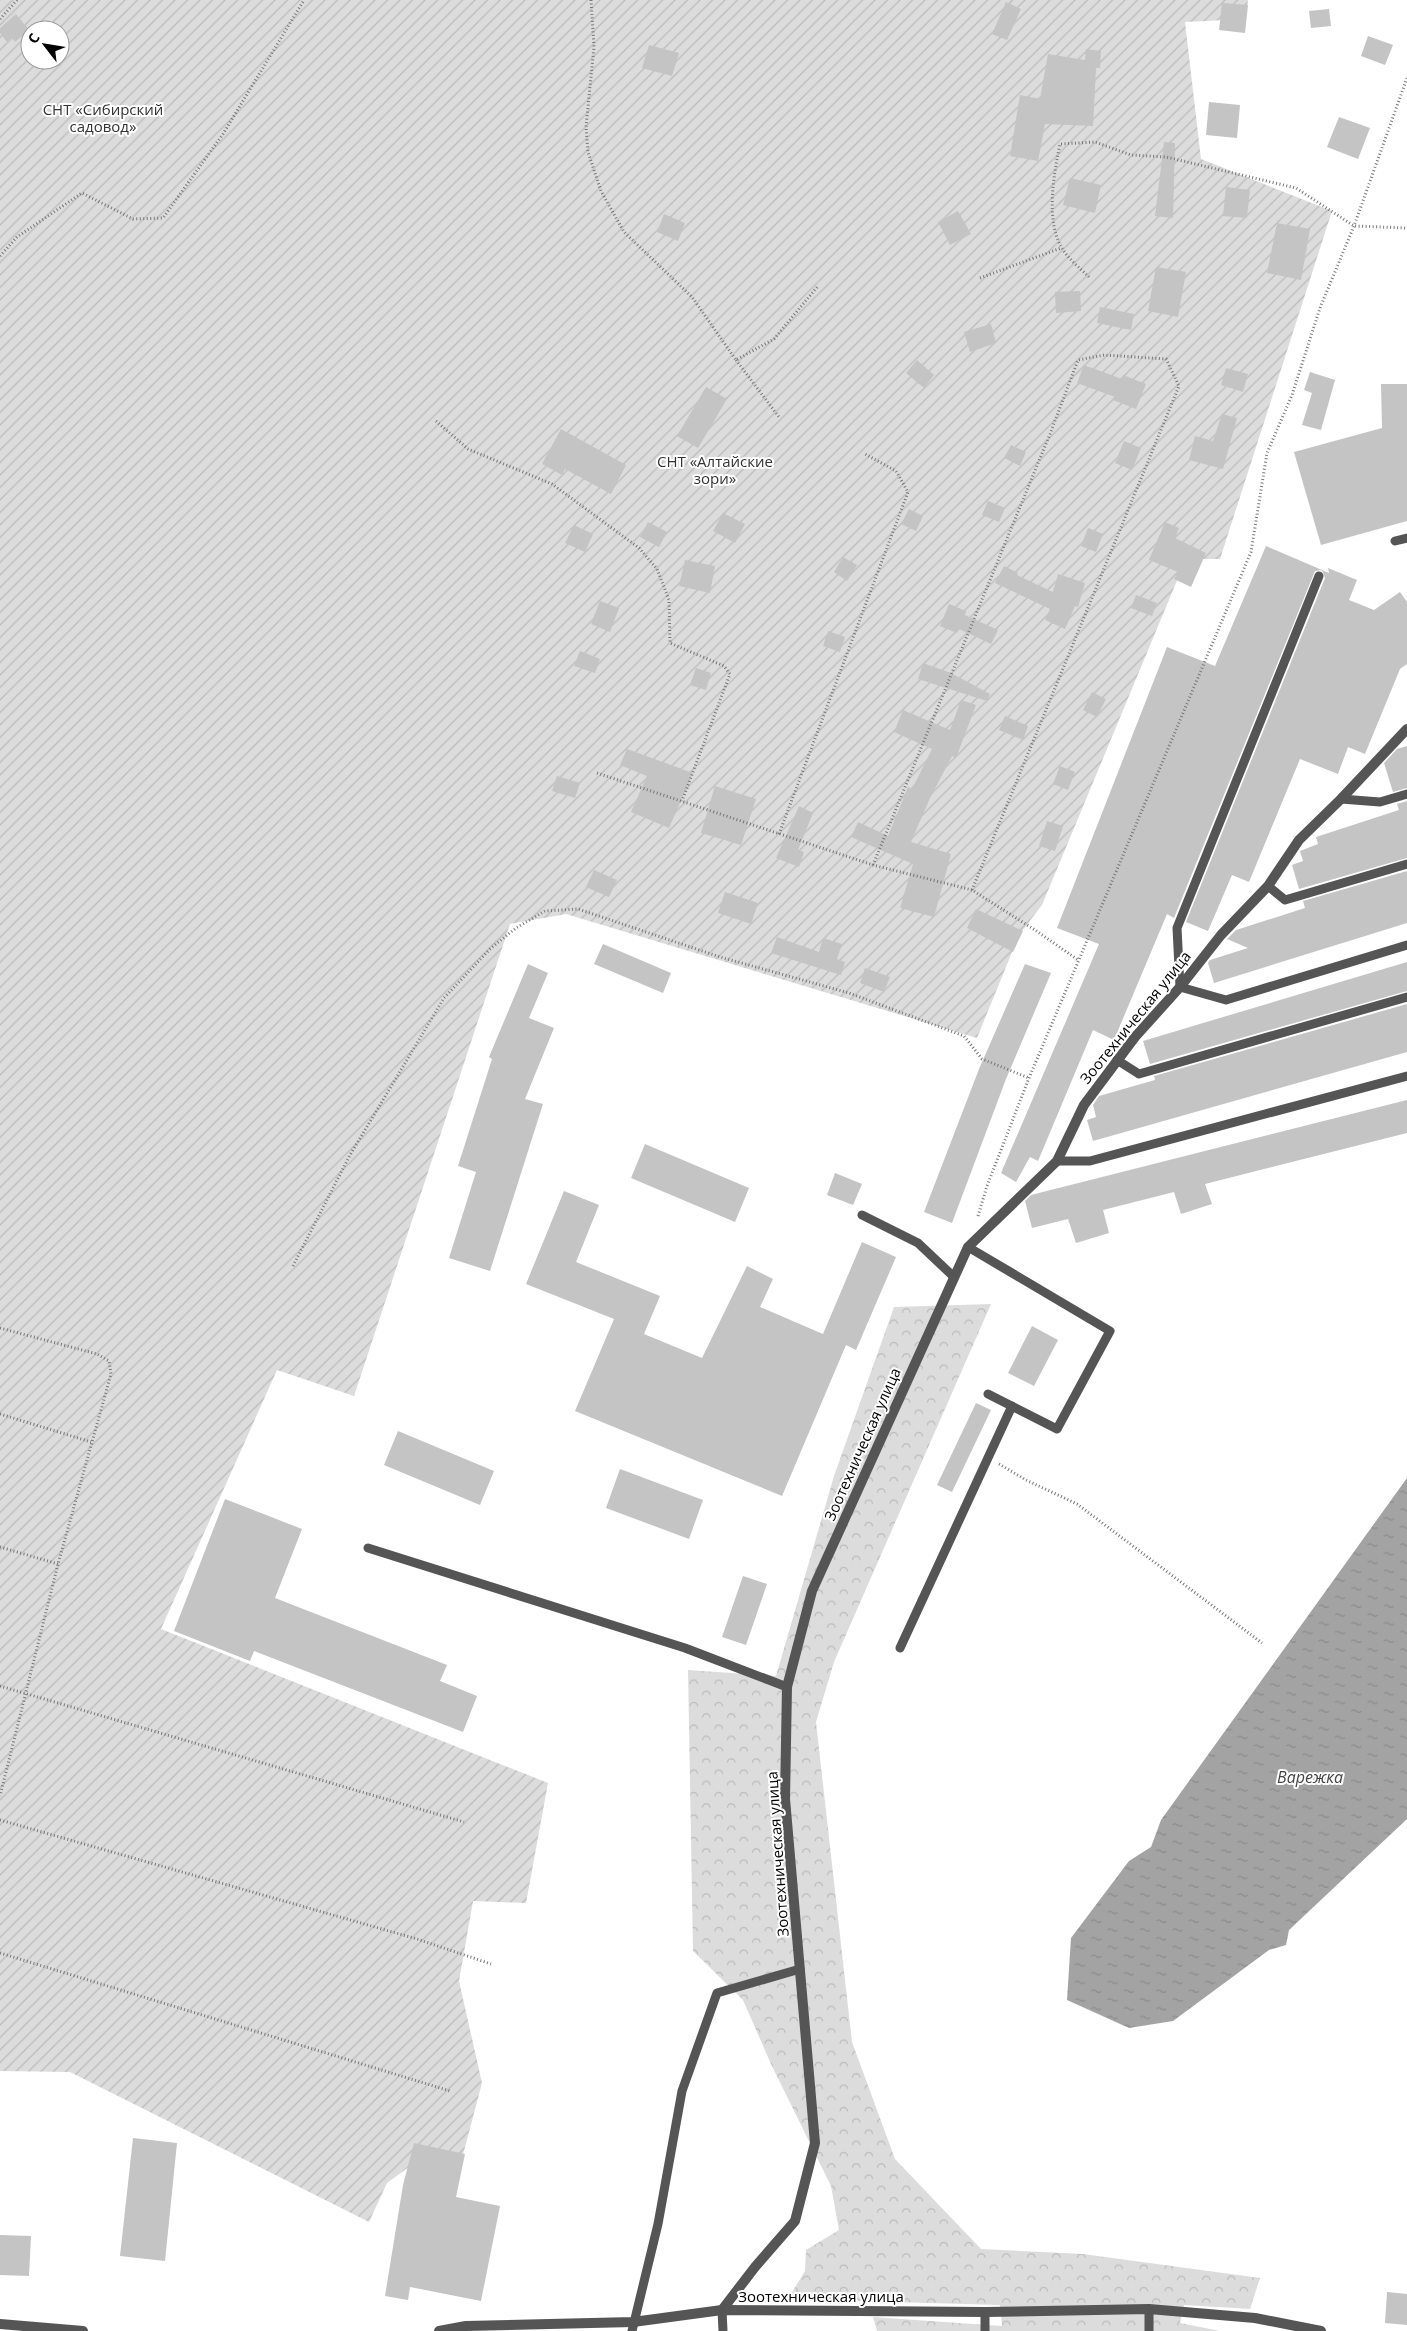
<svg xmlns="http://www.w3.org/2000/svg" width="1407" height="2331" viewBox="0 0 1407 2331" font-family="'Open Sans',sans-serif">
  <style>
    .forest { fill: url(#forest-crowns) }
    .garden { fill: url(#garden-furrows); fill-rule: evenodd }
    .water { fill: url(#water-ripples) }
    .building { fill: #c4c4c4 }
    .lines { fill: none; stroke-linecap: round; stroke-linejoin: round }
    .path { stroke: #777; stroke-width: 3; stroke-dasharray: 1 2.5; stroke-linecap: butt }
    .service { stroke: #555; stroke-width: 9 }
    .minor { stroke: #555; stroke-width: 10 }
    .tertiary { stroke: #555; stroke-width: 10 }
    .labels { text-anchor: middle; dominant-baseline: central; stroke-width: 4; stroke-linejoin: round; paint-order: stroke }
    .park-label { font-size: 15px; fill: #333; stroke: #fff }
    .street-label { font-size: 15px; fill: #000; stroke: #fff }
    .water-label { font-size: 16px; font-style: italic; fill: #444; stroke: #fff }
  </style>
  <defs>
    <pattern id="forest-crowns" width="20" height="18" patternUnits="userSpaceOnUse" patternTransform="scale(1.25)"><rect width="20" height="18" fill="#dcdcdc"/><path d="M2 6a3 3 0 1 1 6 0M12 15a3 3 0 1 1 6 0" fill="none" stroke="#bbb"/></pattern>
    <pattern id="garden-furrows" width="10" height="10" patternUnits="userSpaceOnUse" patternTransform="scale(1.25)"><rect width="10" height="10" fill="#dcdcdc"/><path d="M-1 1l2-2M0 10L10 0M9 11l2-2" fill="none" stroke="#bbb"/></pattern>
    <pattern id="water-ripples" width="26" height="14" patternUnits="userSpaceOnUse" patternTransform="scale(1.25)"><rect width="26" height="14" fill="#a3a3a3"/><path d="M2 4q2-2 4 0t4 0M15 11q2-2 4 0t4 0" fill="none" stroke="#8b8b8b"/></pattern>
  </defs>
  <rect width="100%" height="100%" fill="#fff"/>
  <!-- forest -->
  <path class="forest" d="M991 1304 834 1662 816 1722 852 2042 895 2159 981 2249 1083 2254 1260 2278 1250 2309 1184 2305 1180 2323 1220 2331H877L873 2317 1002 2326 1000 2305 788 2299 805 2271 806 2250 839 2230 831 2186 771 2064 743 2000 693 1951 688 1670 776 1676 834 1476 894 1307Z"/>
  <!-- garden -->
  <path class="garden" d="M0 0H1248L1246 19 1185 22 1201 159 1332 211 1220 559H1186L1042 905 1019 935 977 1038 566 914 510 924 354 1396 277 1370 161 1629 548 1783 526 1903 473 1901 459 1981 482 2083 455 2185 413 2164 387 2183 369 2222 70 2072 0 2071ZM30 30H60V60H30Z"/>
  <!-- water -->
  <path class="water" d="M1407 1478V1819L1289 1930 1286 1945 1269 1950 1173 2021 1129 2028 1067 2000 1071 1938 1129 1861 1151 1847 1161 1820Z"/>
  <!-- building -->
  <g class="building">
    <path d="M1006 2 1021 9 1007 40 992 34Z"/>
    <path d="M1222 3 1248 5 1245 33 1219 30Z"/>
    <path d="M1329 9 1331 26 1311 28 1309 11Z"/>
    <path d="M16 14 29 30 15 42 12 38 7 42 0 33V28Z"/>
    <path d="M1368 36 1393 45 1385 65 1361 56Z"/>
    <path d="M649 45 679 53 672 76 642 68Z"/>
    <path d="M1086 49 1101 51 1100 68H1096L1093 126 1045 124 1038 161 1010 156 1020 95 1040 99 1048 54 1085 60Z"/>
    <path d="M1209 102 1240 105 1237 138 1206 135Z"/>
    <path d="M1339 117 1370 128 1358 159 1327 147Z"/>
    <path d="M1164 142 1175 143 1173 218 1155 216Z"/>
    <path d="M1070 178 1101 185 1095 213 1063 205Z"/>
    <path d="M1226 187 1250 190 1247 218 1223 216Z"/>
    <path d="M958 211 971 234 950 245 938 222Z"/>
    <path d="M664 214 685 223 678 241 657 232Z"/>
    <path d="M1277 223 1310 229 1301 280 1267 273Z"/>
    <path d="M1156 267 1186 272 1178 317 1148 311Z"/>
    <path d="M1080 291 1081 311 1056 313 1055 292Z"/>
    <path d="M1100 307 1134 314 1131 330 1097 323Z"/>
    <path d="M991 324 996 343 970 352 964 332Z"/>
    <path d="M917 360 934 375 924 388 906 373Z"/>
    <path d="M1084 365 1122 379 1123 375 1146 384 1136 409 1113 400 1115 397 1077 383Z"/>
    <path d="M1226 368 1248 374 1243 392 1221 385Z"/>
    <path d="M1310 372 1335 380 1321 430 1302 425 1312 393 1304 390Z"/>
    <path d="M1381 384H1407V521L1321 545 1294 452 1382 428Z"/>
    <path d="M706 387 727 399 698 448 677 436Z"/>
    <path d="M1222 414 1237 418 1223 469 1189 460 1195 436 1213 441Z"/>
    <path d="M561 429 626 465 611 494 565 469 562 475 542 464Z"/>
    <path d="M1124 441 1141 448 1132 470 1115 463Z"/>
    <path d="M1011 445 1026 452 1020 466 1004 458Z"/>
    <path d="M988 501 1005 508 999 522 982 515Z"/>
    <path d="M909 509 923 516 916 531 901 524Z"/>
    <path d="M723 513 745 524 735 543 713 531Z"/>
    <path d="M648 522 667 532 659 547 640 537Z"/>
    <path d="M1165 522 1179 528 1175 538 1206 553 1191 587 1174 579 1178 572 1149 560Z"/>
    <path d="M574 525 593 534 585 552 565 543Z"/>
    <path d="M1088 528 1103 534 1096 552 1081 546Z"/>
    <path d="M1266 546 1329 573 1328 568 1357 580 1349 600 1374 610 1400 592 1407 602V664L1400 669 1365 754 1348 747 1338 774 1300 759 1249 882 1232 875 1208 931 1186 922 1325 578 1322 570 1315 571 1174 918 1167 914 1114 1040 1093 1030 1038 1161 1030 1157 1016 1182 1001 1173 1099 944 1057 928 1167 647 1215 666Z"/>
    <path d="M843 557 857 565 847 581 834 572Z"/>
    <path d="M685 560 715 566 710 593 679 586Z"/>
    <path d="M1004 566 1018 573 1017 575 1053 592 1058 574 1085 583 1078 607 1075 606 1065 629 1045 620 1050 609 995 583Z"/>
    <path d="M1136 595 1157 603 1152 616 1131 608Z"/>
    <path d="M600 601 619 608 610 632 591 624Z"/>
    <path d="M949 604 966 611 965 615 998 630 991 644 959 629 957 633 940 626Z"/>
    <path d="M828 631 845 637 840 652 823 646Z"/>
    <path d="M580 651 600 659 595 673 574 666Z"/>
    <path d="M923 663 951 673 990 694 987 701 918 679Z"/>
    <path d="M696 668 711 673 706 690 690 685Z"/>
    <path d="M1092 692 1106 699 1097 717 1083 710Z"/>
    <path d="M961 700 976 705 956 758 952 756 930 798 911 842 951 854 934 917 900 908 913 864 851 837 858 822 888 836 908 787 912 789 932 749 894 732 903 710 950 730Z"/>
    <path d="M1005 716 1028 726 1023 740 999 730Z"/>
    <path d="M1407 746V788L1393 792 1384 763 1397 749Z"/>
    <path d="M627 749 693 773 669 828 631 812 647 776 620 765Z"/>
    <path d="M1060 766 1075 772 1068 790 1053 784Z"/>
    <path d="M557 776 580 783 575 798 552 791Z"/>
    <path d="M715 786 756 799 741 845 701 833Z"/>
    <path d="M1407 801V858L1299 889 1292 865 1303 861 1300 851 1318 844 1316 837 1399 810 1397 804Z"/>
    <path d="M799 806 813 813 798 850 804 852 799 867 776 858Z"/>
    <path d="M1047 821 1063 826 1055 851 1039 846Z"/>
    <path d="M594 870 617 880 609 897 586 887Z"/>
    <path d="M1407 871V923L1214 983 1208 963 1210 960 1248 948 1227 939 1236 930 1305 908 1303 901Z"/>
    <path d="M725 892 758 903 751 924 718 913Z"/>
    <path d="M976 909 1023 931 1013 952 967 928Z"/>
    <path d="M777 937 819 952 823 938 842 944 837 959 845 962 841 975 771 953Z"/>
    <path d="M603 944 671 973 663 993 594 964Z"/>
    <path d="M1407 962V991L1150 1064 1143 1041Z"/>
    <path d="M528 964 548 973 529 1018 554 1028 525 1099 543 1104 490 1271 449 1258 476 1172 458 1166 492 1059 489 1057Z"/>
    <path d="M1025 964 1051 973 1006 1079 952 1223 924 1212 979 1069Z"/>
    <path d="M865 968 890 977 884 992 860 983Z"/>
    <path d="M1407 1004V1052L1093 1141 1087 1120 1096 1117 1093 1105 1099 1096 1155 1080 1154 1076Z"/>
    <path d="M1407 1100V1133L1205 1184 1212 1204 1181 1214 1174 1192 1103 1210 1109 1233 1076 1243 1068 1219 1032 1228 1025 1201 1031 1195Z"/>
    <path d="M645 1144 749 1188 735 1222 631 1178Z"/>
    <path d="M835 1173 862 1184 853 1205 827 1195Z"/>
    <path d="M564 1191 599 1205 576 1262 660 1296 644 1334 702 1358 747 1266 773 1279 760 1307 823 1334 862 1242 896 1257 856 1350 846 1345 782 1496 575 1411 614 1319 526 1284Z"/>
    <path d="M1032 1326 1058 1340 1034 1386 1008 1373Z"/>
    <path d="M976 1403 991 1410 952 1492 937 1485Z"/>
    <path d="M398 1431 494 1471 480 1505 384 1465Z"/>
    <path d="M620 1469 703 1500 689 1539 606 1508Z"/>
    <path d="M225 1499 302 1529 275 1598 447 1665 440 1681 477 1696 463 1732 254 1651 250 1661 174 1631Z"/>
    <path d="M743 1576 767 1584 746 1645 722 1637Z"/>
    <path d="M133 2138 177 2143 165 2261 120 2256Z"/>
    <path d="M414 2143 465 2154 456 2197 500 2206 481 2301 410 2287 408 2300 385 2296 403 2185Z"/>
    <path d="M0 2235 31 2236 29 2276 0 2275Z"/>
    <path d="M1387 2292 1407 2294V2325L1385 2323Z"/>
  </g>
  <g class="lines">
    <!-- path -->
    <g class="path">
      <path d="M591 0 594 47 586 127 588 152 601 191 624 232 692 297 736 360 774 339 818 286"/>
      <path d="M0 19 17 0"/>
      <path d="M0 256 17 237 82 193 133 219 163 218 223 134 304 0"/>
      <path d="M1089 277C1080 268 1068 259 1062 248 1045 221 1054 173 1060 144L1095 142 1131 155 1166 157 1296 188 1354 226 1407 228"/>
      <path d="M980 278 1061 248"/>
      <path d="M736 360 779 417"/>
      <path d="M436 421 468 449 552 484 639 548 657 569 669 600 670 643 724 666 730 674 682 801"/>
      <path d="M597 773 873 865 972 890 1035 930 1078 960"/>
      <path d="M779 834 908 492 896 471 865 454"/>
      <path d="M873 865 1050 434 1078 360 1104 355 1166 359 1179 386 972 890"/>
      <path d="M978 1216 987 1186 1029 1078 1251 552 1267 453 1292 395 1320 308 1354 226 1407 78"/>
      <path d="M293 1266 350 1155 444 998 491 948 516 928 545 911 578 909 720 957 849 993 964 1036 982 1059 1029 1078"/>
      <path d="M0 1328 97 1354 109 1361 111 1374 58 1564 0 1796"/>
      <path d="M0 1414 91 1442"/>
      <path d="M999 1464 1026 1480 1077 1504 1262 1643"/>
      <path d="M0 1547 58 1564"/>
      <path d="M0 1686 464 1822"/>
      <path d="M0 1820 417 1939 491 1964"/>
      <path d="M0 1953 450 2091"/>
    </g>
    <!-- service -->
    <g class="service">
      <path d="M1395 541 1407 538"/>
      <path d="M1319 576 1177 928 1180 987 1226 1000 1407 945"/>
      <path d="M1341 799 1380 802 1407 794"/>
      <path d="M1268 886 1285 900 1407 864"/>
      <path d="M1117 1060 1139 1074 1407 997"/>
      <path d="M1057 1161H1090L1407 1076"/>
      <path d="M862 1215 918 1243 954 1277"/>
      <path d="M968 1247 1110 1331 1057 1429 988 1394"/>
      <path d="M368 1548 685 1648 787 1687"/>
      <path d="M900 1648 1012 1406"/>
      <path d="M722 2310 723 2331"/>
      <path d="M985 2312V2331"/>
      <path d="M632 2331 658 2224 682 2091 717 1993 800 1969"/>
      <path d="M1149 2331V2309"/>
    </g>
    <!-- minor -->
    <g class="minor">
      <path d="M722 2310 755 2267 795 2221 815 2143 785 1799 787 1687 812 1591 968 1247 1057 1161 1084 1105 1135 1037 1180 987 1221 935 1268 886 1299 840 1341 799 1407 729"/>
      <path d="M439 2331 466 2326 633 2322 722 2310 985 2312 1149 2309 1255 2318 1321 2331"/>
    </g>
    <!-- tertiary -->
    <path class="tertiary" d="M0 2324 83 2331"/>
  </g>
  <g class="labels">
    <!-- park labels -->
    <g class="park-label">
      <text x="103" y="109">СНТ «Сибирский<tspan x="103" dy="17">садовод»</tspan></text>
      <text x="715" y="461">СНТ «Алтайские<tspan x="715" dy="17">зори»</tspan></text>
    </g>
    <!-- street labels -->
    <g class="street-label">
      <text transform="translate(1135 1017) rotate(-51)">Зоотехническая улица</text>
      <text transform="translate(862 1444) rotate(-66)">Зоотехническая улица</text>
      <text transform="translate(777 1854) rotate(-94)">Зоотехническая улица</text>
      <text x="821" y="2296">Зоотехническая улица</text>
    </g>
    <!-- water labels -->
    <g class="water-label">
      <text x="1310" y="1777">Варежка</text>
    </g>
  </g>
  <!-- north arrow -->
  <g transform="translate(45 45) rotate(301)"><circle r="24" fill="#ffffff" stroke="#999999"/>
  <path d="M0-4L9 19L0 12L-9 19Z" fill="#000000"/>
  <text y="-8" font-size="14" font-weight="bold" text-anchor="middle" fill="#000000">С</text>
  </g>
</svg>
